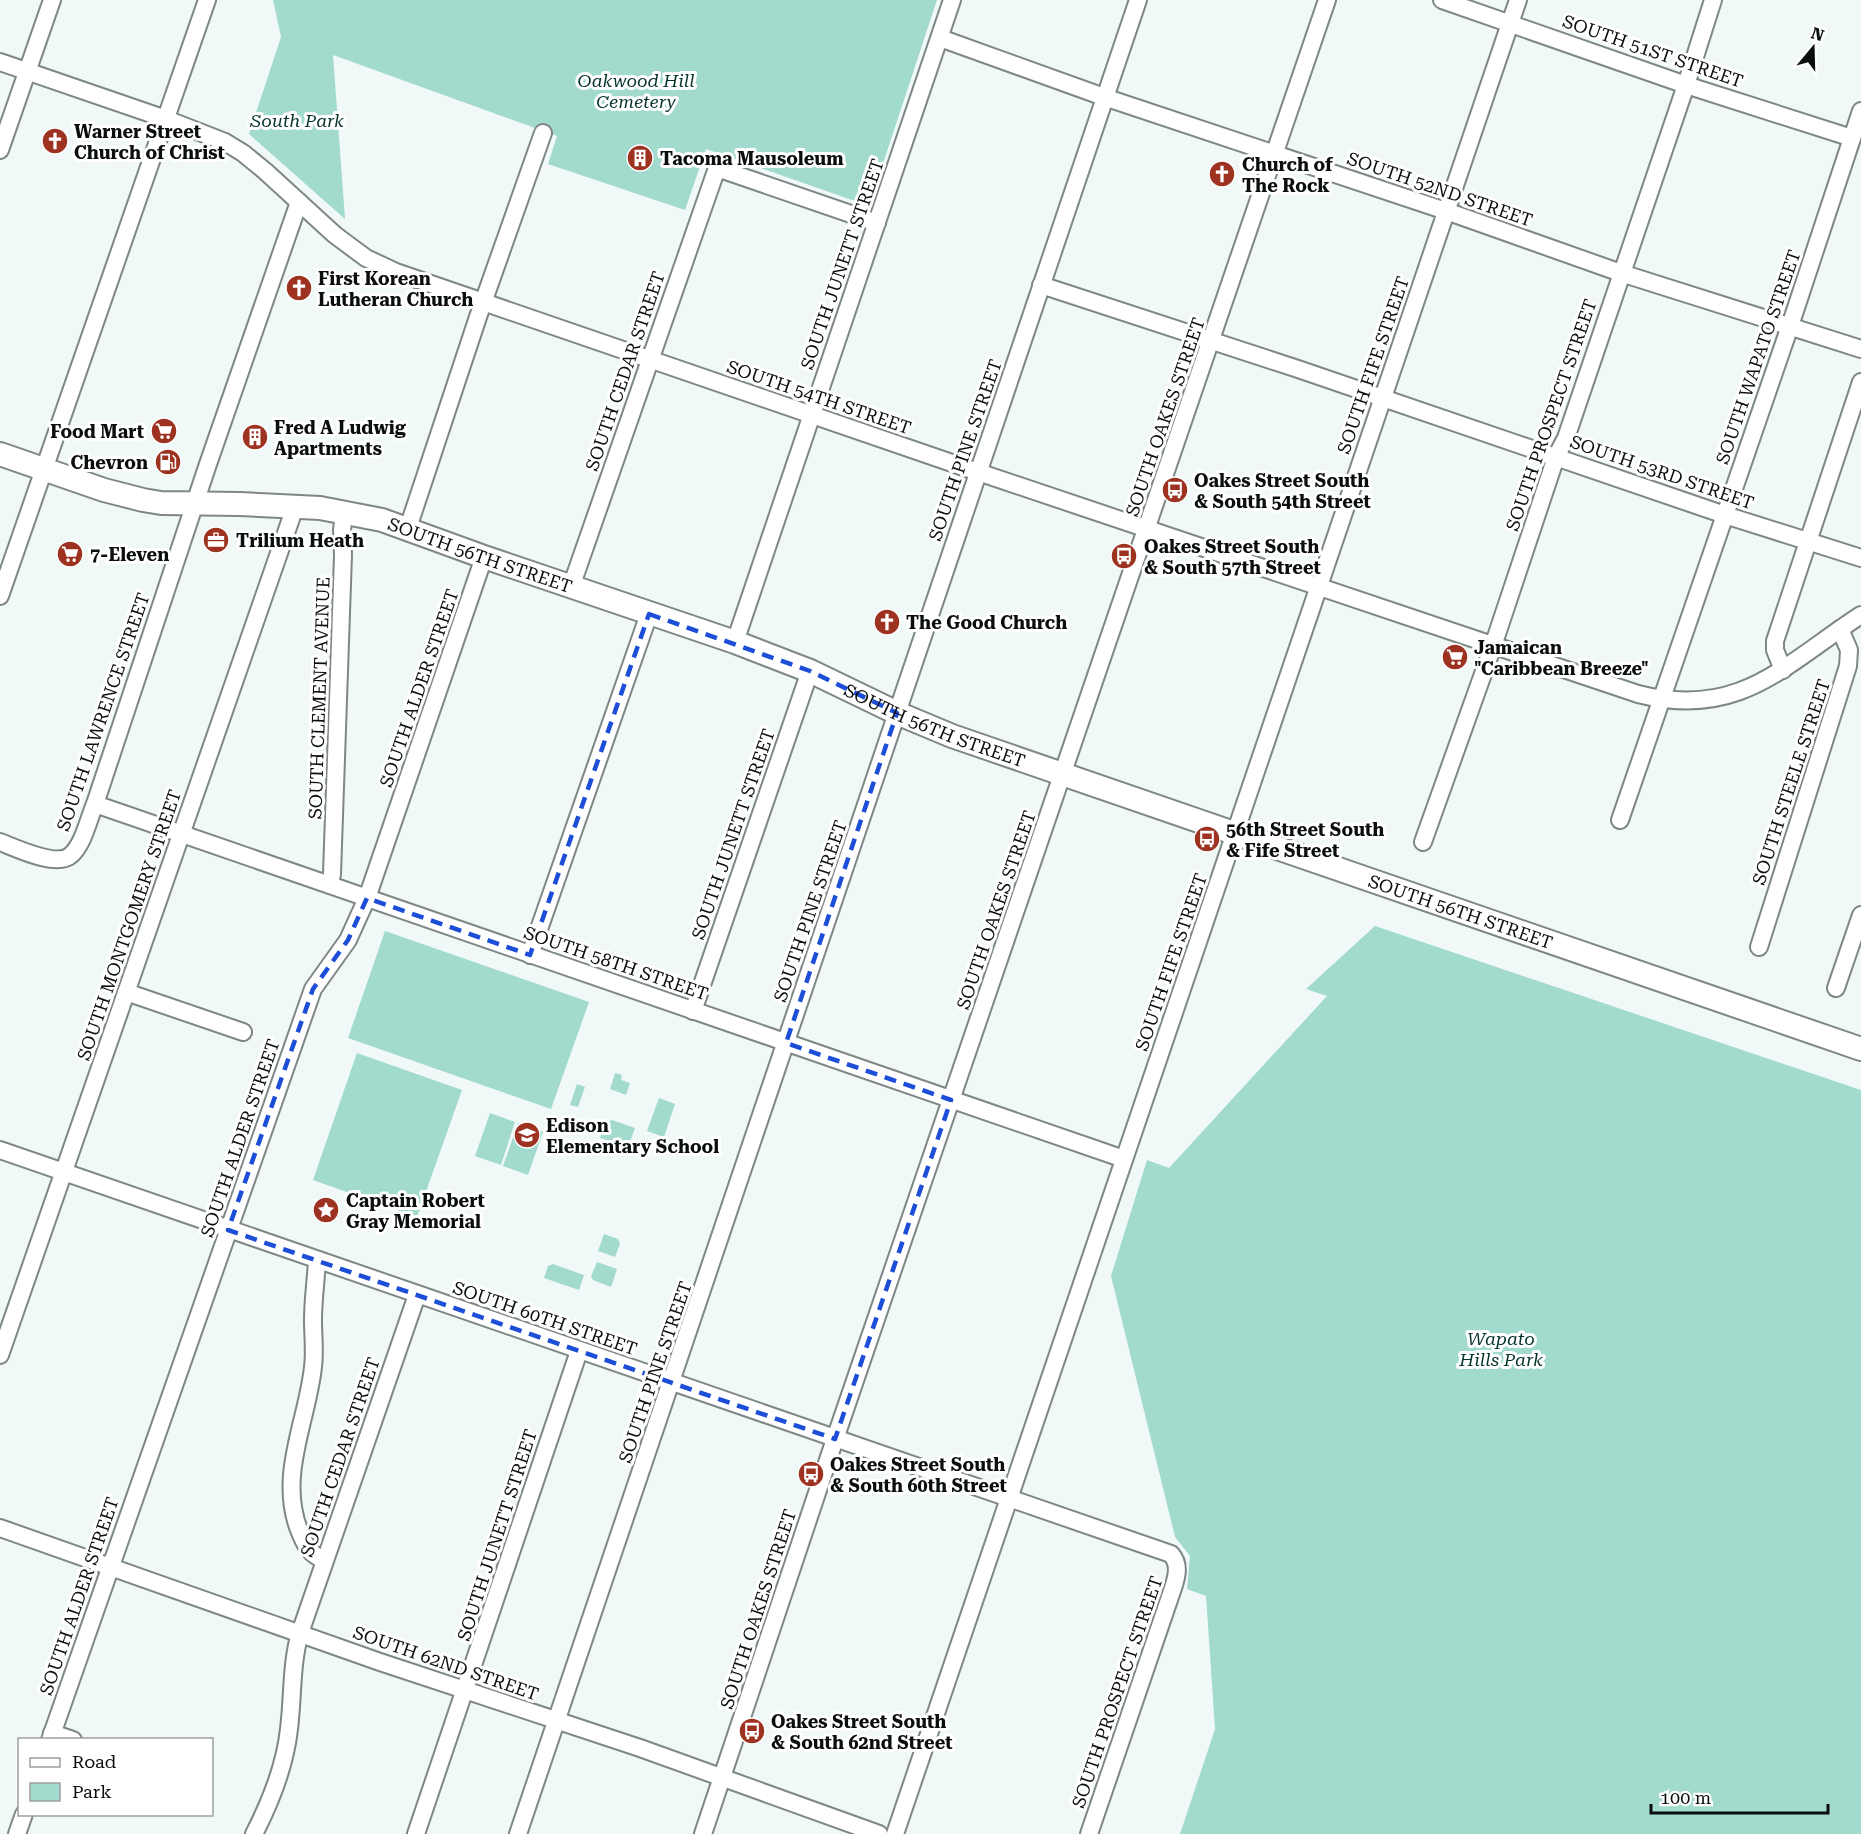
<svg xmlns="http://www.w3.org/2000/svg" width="1861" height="1834" viewBox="0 0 1861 1834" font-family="'Roboto Serif',serif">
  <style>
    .green { fill: #a2dace }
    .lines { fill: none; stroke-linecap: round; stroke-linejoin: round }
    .minor-casing { stroke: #7f8786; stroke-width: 20 }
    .major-casing { stroke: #7f8786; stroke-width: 26 }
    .minor { stroke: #fff; stroke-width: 16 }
    .major { stroke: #fff; stroke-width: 22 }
    .marked { fill: none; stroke: #1d4ed8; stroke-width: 4.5; stroke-dasharray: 12 8; stroke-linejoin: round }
    .labels { text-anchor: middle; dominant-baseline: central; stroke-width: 6; stroke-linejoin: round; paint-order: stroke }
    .street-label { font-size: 18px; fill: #0b0e0e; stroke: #fff }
    .park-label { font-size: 18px; font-style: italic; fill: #06342d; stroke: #fff }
    .poi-label { font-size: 18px; font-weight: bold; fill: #0b0e0e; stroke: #fff; text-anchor: start }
  </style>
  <rect width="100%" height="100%" fill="#f0f9f7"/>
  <!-- green -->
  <g class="green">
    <path d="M273 0H937L869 206 706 149 685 210 548 164 557 136 333 55 345 219 249 134 281 37Z"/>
    <path d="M1375 926 1861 1090V1834H1180L1215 1729 1206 1596 1187 1589 1190 1556 1175 1537 1111 1276 1147 1160 1169 1168 1327 996 1306 989Z"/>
    <path d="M385 931 589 1002 551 1109 348 1038Z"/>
    <path d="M357 1053 462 1090 417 1217 313 1180Z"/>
    <path d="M615 1073 622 1075 621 1080 630 1083 626 1095 610 1089Z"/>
    <path d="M577 1084 585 1087 578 1107 570 1105Z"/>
    <path d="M659 1098 675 1104 664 1137 647 1131Z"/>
    <path d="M490 1113 515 1122 501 1165 475 1156Z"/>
    <path d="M612 1120 635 1128 628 1147 600 1138 605 1123Z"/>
    <path d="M518 1123 543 1132 528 1175 503 1166Z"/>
    <path d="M604 1234 618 1239 620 1244 615 1257 598 1251Z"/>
    <path d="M597 1262 617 1269 611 1287 593 1280 591 1277Z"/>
    <path d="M553 1264 584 1275 579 1290 544 1278 548 1266Z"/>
  </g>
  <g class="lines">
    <defs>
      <g id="minor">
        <path d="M1442 0 1686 85 1852 138"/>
        <path d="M940 38 1104 97 1446 211 1621 273 1861 349"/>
        <path d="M0 62 166 119 225 142 243 153 265 171 335 235 366 258 396 272 978 472 1638 694C1739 720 1784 665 1861 615"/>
        <path d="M0 150 52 0"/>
        <path d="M1041 285 1298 369 1725 515 1861 558"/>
        <path d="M408 528 478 317 543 133"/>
        <path d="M571 587 717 168 877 223"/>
        <path d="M0 596 207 0"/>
        <path d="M735 642 952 0"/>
        <path d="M1783 670 1775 650V641L1861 382"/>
        <path d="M95 804 1124 1159"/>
        <path d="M1620 820 1790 326 1861 111"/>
        <path d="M0 842C16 848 57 868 71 855 84 843 88 820 95 804L207 467 299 202"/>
        <path d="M1423 842 1493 646 1556 457 1566 438 1686 85 1713 0"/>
        <path d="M330 885 332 874 343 555 342 530 344 512"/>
        <path d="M1759 947 1848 666 1849 650 1840 629"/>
        <path d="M530 955 649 614"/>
        <path d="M1836 988 1861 915"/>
        <path d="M126 992 243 1032"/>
        <path d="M693 1011 810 671"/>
        <path d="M0 1150 1171 1554C1180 1564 1177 1576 1173 1588L1089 1834"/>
        <path d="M317 1260C316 1280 313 1300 313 1320 313 1336 315 1352 313 1367 307 1422 278 1475 299 1530 305 1545 309 1554 324 1560"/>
        <path d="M0 1355 295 507"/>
        <path d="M0 1528 380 1662 640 1748 879 1834"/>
        <path d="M52 1733 73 1740"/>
        <path d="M50 1740 313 989 348 940 367 898 484 557"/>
        <path d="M17 1834 24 1814"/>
        <path d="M254 1834C271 1801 285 1766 289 1729 293 1697 291 1664 300 1633L417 1295"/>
        <path d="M416 1834 579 1351"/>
        <path d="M518 1834 1138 0"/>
        <path d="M703 1834 835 1439 1327 0"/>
        <path d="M895 1834 1518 0"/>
      </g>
      <g id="major">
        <path id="s1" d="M0 454 104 490 143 500 161 503 240 504 320 508 382 520 484 557 735 642 810 671 897 713 952 736 1861 1049"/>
      </g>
    </defs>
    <!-- minor casing -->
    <use href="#minor" class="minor-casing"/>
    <!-- major casing -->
    <use href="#major" class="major-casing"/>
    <!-- minor -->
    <use href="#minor" class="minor"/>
    <!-- major -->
    <use href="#major" class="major"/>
  </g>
  <!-- marked area -->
  <path class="marked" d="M649 614 810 671 897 713 786 1043 951 1100 835 1439 228 1230 313 989 348 940 367 898 530 955Z"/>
  <!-- icons -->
  <defs>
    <symbol id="church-disc" viewBox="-11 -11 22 22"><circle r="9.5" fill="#9c321f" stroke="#fff"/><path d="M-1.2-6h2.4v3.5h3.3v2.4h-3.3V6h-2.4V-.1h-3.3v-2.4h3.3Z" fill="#fff"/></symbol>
    <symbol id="building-disc" viewBox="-11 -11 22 22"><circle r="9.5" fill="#9c321f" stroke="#fff"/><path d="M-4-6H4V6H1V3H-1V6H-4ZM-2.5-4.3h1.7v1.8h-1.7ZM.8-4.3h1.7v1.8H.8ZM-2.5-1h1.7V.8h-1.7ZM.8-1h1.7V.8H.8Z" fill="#fff"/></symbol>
    <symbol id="supermarket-disc" viewBox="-11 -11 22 22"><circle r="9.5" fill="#9c321f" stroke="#fff"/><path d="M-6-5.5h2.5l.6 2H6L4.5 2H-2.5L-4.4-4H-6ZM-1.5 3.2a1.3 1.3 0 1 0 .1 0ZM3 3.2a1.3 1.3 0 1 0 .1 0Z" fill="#fff"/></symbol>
    <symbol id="fuel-disc" viewBox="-11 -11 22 22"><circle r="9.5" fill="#9c321f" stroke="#fff"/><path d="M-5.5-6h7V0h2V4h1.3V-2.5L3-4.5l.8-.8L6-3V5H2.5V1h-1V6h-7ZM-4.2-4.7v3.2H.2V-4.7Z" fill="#fff"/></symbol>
    <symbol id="bus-disc" viewBox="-11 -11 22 22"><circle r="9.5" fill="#9c321f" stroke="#fff"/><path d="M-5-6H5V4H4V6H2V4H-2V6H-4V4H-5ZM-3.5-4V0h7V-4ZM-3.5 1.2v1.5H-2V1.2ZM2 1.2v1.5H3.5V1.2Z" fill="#fff"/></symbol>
    <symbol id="office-disc" viewBox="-11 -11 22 22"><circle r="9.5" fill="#9c321f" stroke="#fff"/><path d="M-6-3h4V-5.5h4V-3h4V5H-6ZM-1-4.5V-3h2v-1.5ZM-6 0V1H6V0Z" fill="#fff"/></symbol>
    <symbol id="school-disc" viewBox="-11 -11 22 22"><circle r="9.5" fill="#9c321f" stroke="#fff"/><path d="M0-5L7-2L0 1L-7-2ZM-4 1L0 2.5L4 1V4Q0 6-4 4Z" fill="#fff"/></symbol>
    <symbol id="sight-disc" viewBox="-11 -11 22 22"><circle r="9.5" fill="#9c321f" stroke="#fff"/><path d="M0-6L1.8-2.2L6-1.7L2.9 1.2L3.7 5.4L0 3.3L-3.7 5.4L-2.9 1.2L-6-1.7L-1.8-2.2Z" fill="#fff"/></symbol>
  </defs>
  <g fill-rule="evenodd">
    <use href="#church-disc" x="40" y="126" width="30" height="30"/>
    <use href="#building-disc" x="625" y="143" width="30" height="30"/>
    <use href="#church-disc" x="1207" y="159" width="30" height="30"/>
    <use href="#church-disc" x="284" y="273" width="30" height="30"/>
    <use href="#supermarket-disc" x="149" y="416" width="30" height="30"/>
    <use href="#building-disc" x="240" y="422" width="30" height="30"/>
    <use href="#fuel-disc" x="153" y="447" width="30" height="30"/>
    <use href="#bus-disc" x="1160" y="475" width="30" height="30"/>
    <use href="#office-disc" x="201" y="525" width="30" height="30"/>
    <use href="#supermarket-disc" x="55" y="539" width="30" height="30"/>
    <use href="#bus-disc" x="1109" y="541" width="30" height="30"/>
    <use href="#church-disc" x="872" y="607" width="30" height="30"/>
    <use href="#supermarket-disc" x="1440" y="642" width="30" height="30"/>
    <use href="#bus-disc" x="1192" y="824" width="30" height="30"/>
    <use href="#school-disc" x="512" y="1120" width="30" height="30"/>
    <use href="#sight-disc" x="311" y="1195" width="30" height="30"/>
    <use href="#bus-disc" x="796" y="1459" width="30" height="30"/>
    <use href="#bus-disc" x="737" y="1716" width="30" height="30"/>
  </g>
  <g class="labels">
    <!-- street labels -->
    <g class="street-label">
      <text transform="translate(1653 51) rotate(19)">SOUTH 51ST STREET</text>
      <text transform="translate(1440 189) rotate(19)">SOUTH 52ND STREET</text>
      <text transform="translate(842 264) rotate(-71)">SOUTH JUNETT STREET</text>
      <text transform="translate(1758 357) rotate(-71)">SOUTH WAPATO STREET</text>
      <text transform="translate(1373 365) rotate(-71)">SOUTH FIFE STREET</text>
      <text transform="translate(625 371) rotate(-71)">SOUTH CEDAR STREET</text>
      <text transform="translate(819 397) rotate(19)">SOUTH 54TH STREET</text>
      <text transform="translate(1551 415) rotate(-71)">SOUTH PROSPECT STREET</text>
      <text transform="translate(1165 417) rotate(-71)">SOUTH OAKES STREET</text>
      <text transform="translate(965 450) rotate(-71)">SOUTH PINE STREET</text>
      <text transform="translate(1662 472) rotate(19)">SOUTH 53RD STREET</text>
      <text stroke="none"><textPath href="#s1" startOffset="495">SOUTH 56TH STREET</textPath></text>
      <text transform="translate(419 688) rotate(-71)">SOUTH ALDER STREET</text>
      <text transform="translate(319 698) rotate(-88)">SOUTH CLEMENT AVENUE</text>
      <text transform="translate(103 712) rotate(-71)">SOUTH LAWRENCE STREET</text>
      <text stroke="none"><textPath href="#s1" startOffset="981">SOUTH 56TH STREET</textPath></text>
      <text transform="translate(1791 782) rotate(-72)">SOUTH STEELE STREET</text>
      <text transform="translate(733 834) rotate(-71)">SOUTH JUNETT STREET</text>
      <text transform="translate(996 910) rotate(-71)">SOUTH OAKES STREET</text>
      <text transform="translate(810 911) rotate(-71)">SOUTH PINE STREET</text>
      <text stroke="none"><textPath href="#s1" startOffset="1539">SOUTH 56TH STREET</textPath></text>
      <text transform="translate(129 925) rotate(-71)">SOUTH MONTGOMERY STREET</text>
      <text transform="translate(1171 962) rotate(-71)">SOUTH FIFE STREET</text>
      <text transform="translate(616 963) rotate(19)">SOUTH 58TH STREET</text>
      <text transform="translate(240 1138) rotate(-71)">SOUTH ALDER STREET</text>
      <text transform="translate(545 1318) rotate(19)">SOUTH 60TH STREET</text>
      <text transform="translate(655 1372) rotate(-71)">SOUTH PINE STREET</text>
      <text transform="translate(340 1457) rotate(-71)">SOUTH CEDAR STREET</text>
      <text transform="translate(497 1535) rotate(-72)">SOUTH JUNETT STREET</text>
      <text transform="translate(79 1596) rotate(-71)">SOUTH ALDER STREET</text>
      <text transform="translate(758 1609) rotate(-72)">SOUTH OAKES STREET</text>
      <text transform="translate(446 1663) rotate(19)">SOUTH 62ND STREET</text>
      <text transform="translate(1117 1692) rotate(-71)">SOUTH PROSPECT STREET</text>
    </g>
    <!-- park labels -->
    <g class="park-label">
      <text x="636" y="80">Oakwood Hill<tspan x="636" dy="21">Cemetery</tspan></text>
      <text x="297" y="120">South Park</text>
      <text x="1501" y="1338">Wapato<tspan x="1501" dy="21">Hills Park</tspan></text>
    </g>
    <!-- poi labels -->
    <g class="poi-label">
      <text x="74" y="131">Warner Street<tspan x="74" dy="21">Church of Christ</tspan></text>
      <text x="660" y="158">Tacoma Mausoleum</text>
      <text x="1242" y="164">Church of<tspan x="1242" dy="21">The Rock</tspan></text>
      <text x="318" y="278">First Korean<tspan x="318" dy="21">Lutheran Church</tspan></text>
      <text x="274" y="427">Fred A Ludwig<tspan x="274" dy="21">Apartments</tspan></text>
      <text x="144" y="431" text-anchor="end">Food Mart</text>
      <text x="148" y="462" text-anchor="end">Chevron</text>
      <text x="1194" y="480">Oakes Street South<tspan x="1194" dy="21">&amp; South 54th Street</tspan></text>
      <text x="236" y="540">Trilium Heath</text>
      <text x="1144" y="546">Oakes Street South<tspan x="1144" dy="21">&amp; South 57th Street</tspan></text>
      <text x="90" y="554">7-Eleven</text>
      <text x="906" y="622">The Good Church</text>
      <text x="1474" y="647">Jamaican<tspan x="1474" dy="21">"Caribbean Breeze"</tspan></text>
      <text x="1226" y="829">56th Street South<tspan x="1226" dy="21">&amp; Fife Street</tspan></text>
      <text x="546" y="1125">Edison<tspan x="546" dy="21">Elementary School</tspan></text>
      <text x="346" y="1200">Captain Robert<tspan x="346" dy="21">Gray Memorial</tspan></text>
      <text x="830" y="1464">Oakes Street South<tspan x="830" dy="21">&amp; South 60th Street</tspan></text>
      <text x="771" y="1721">Oakes Street South<tspan x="771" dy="21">&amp; South 62nd Street</tspan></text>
    </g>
  </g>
  <!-- legend -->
  <rect x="18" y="1738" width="195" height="78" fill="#ffffff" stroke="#9d9f9f" stroke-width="1.5"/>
  <rect x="30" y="1758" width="30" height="9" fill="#ffffff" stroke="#9d9f9f" stroke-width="1.5"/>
  <text x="72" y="1768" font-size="18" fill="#0b0e0e">Road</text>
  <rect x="30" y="1783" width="30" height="18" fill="#a2dace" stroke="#9d9f9f" stroke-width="1.5"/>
  <text x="72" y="1798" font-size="18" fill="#0b0e0e">Park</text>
  <!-- north arrow -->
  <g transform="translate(1813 48) rotate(19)" stroke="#ffffff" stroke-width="4.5" paint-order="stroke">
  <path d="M0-4.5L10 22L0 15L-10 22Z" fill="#0b0e0e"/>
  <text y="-9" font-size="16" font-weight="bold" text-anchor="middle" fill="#0b0e0e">N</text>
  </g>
  <!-- scale -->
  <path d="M1651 1804v9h177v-9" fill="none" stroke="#0b0e0e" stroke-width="3"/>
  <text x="1660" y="1804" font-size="18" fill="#0b0e0e" stroke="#ffffff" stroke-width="4.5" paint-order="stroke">100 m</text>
</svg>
